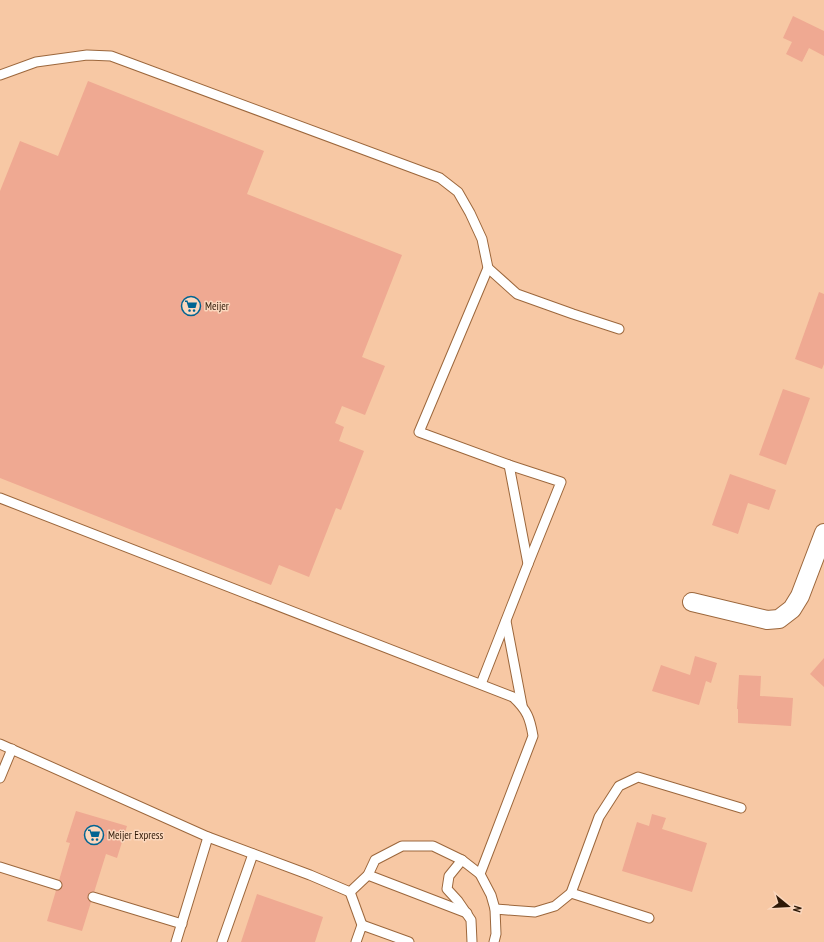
<svg xmlns="http://www.w3.org/2000/svg" width="824" height="942" viewBox="0 0 824 942" font-family="'PT Sans Narrow',sans-serif">
  <style>
    .building { fill: #efa992 }
    .lines { fill: none; stroke-linecap: round; stroke-linejoin: round }
    .service-casing { stroke: #9c673c; stroke-width: 11 }
    .minor-casing { stroke: #9c673c; stroke-width: 20 }
    .service { stroke: #fff; stroke-width: 9 }
    .minor { stroke: #fff; stroke-width: 18 }
    .labels { text-anchor: middle; dominant-baseline: central; stroke-width: 3; stroke-linejoin: round; paint-order: stroke }
    .poi-label { font-size: 11px; fill: #2e1907; stroke: #fbd7bd; text-anchor: start }
  </style>
  <rect width="100%" height="100%" fill="#f7c8a4"/>
  <!-- building -->
  <g class="building">
    <path d="M793 16 824 31V56L809 48 802 62 786 54 792 42 783 38Z"/>
    <path d="M88 81 264 151 247 194 402 255 362 357 385 366 365 415 342 406 335 423 344 427 339 441 364 451 341 510 336 508 309 577 279 565 271 585 0 478V191L20 141 58 156Z"/>
    <path d="M819 292 824 294V364L822 369 795 359Z"/>
    <path d="M783 389 810 398 786 465 759 455Z"/>
    <path d="M730 474 776 490 769 510 748 503 738 534 712 525Z"/>
    <path d="M695 656 717 663 711 683 706 681 699 705 652 691 661 665 690 675Z"/>
    <path d="M824 658V687L810 674Z"/>
    <path d="M739 675 761 676 760 696 793 698 791 726 738 723V709H737Z"/>
    <path d="M76 811 127 826 117 858 106 854 82 931 47 921 70 843 66 842Z"/>
    <path d="M652 814 666 818 662 829 707 843 692 892 622 871 637 822 649 826Z"/>
    <path d="M257 894 323 917 315 942H241Z"/>
  </g>
  <g class="lines">
    <defs>
      <g id="service">
        <path d="M0 75 36 62 87 55 111 56 440 178 458 192 470 213 482 239 488 268 419 432 509 465 561 482 528 564"/>
        <path d="M488 268 517 294 573 314 619 329"/>
        <path d="M0 498 513 697C527 710 530 718 533 736L480 874"/>
        <path d="M506 621 522 705"/>
        <path d="M481 684 528 564 509 465"/>
        <path d="M0 744 208 837 310 875 350 892 368 875 375 860 402 846H433L462 860 480 874 491 895 495 909 496 934 494 942"/>
        <path d="M0 778 12 749"/>
        <path d="M462 860 449 876 447 889 458 901 471 920 472 942"/>
        <path d="M0 867 57 885"/>
        <path d="M368 875 467 913"/>
        <path d="M350 892 362 925"/>
        <path d="M571 893 649 918"/>
        <path d="M93 897 182 924"/>
        <path d="M495 909 535 912 555 906 571 893 599 817 619 786 638 777 741 808"/>
        <path d="M176 942 208 837"/>
        <path d="M222 942 253 854"/>
        <path d="M356 942 362 925 409 942"/>
      </g>
      <path id="minor" d="M692 602 767 620 779 619 792 609 800 596 824 533"/>
    </defs>
    <!-- service casing -->
    <use href="#service" class="service-casing"/>
    <!-- minor casing -->
    <use href="#minor" class="minor-casing"/>
    <!-- service -->
    <use href="#service" class="service"/>
    <!-- minor -->
    <use href="#minor" class="minor"/>
  </g>
  <!-- icons -->
  <defs>
    <symbol id="supermarket-ring" viewBox="-11 -11 22 22"><circle r="9.5" fill="#fbd7bd" stroke="#006492" stroke-width="1.5"/><path d="M-6-5.5h2.5l.6 2H6L4.5 2H-2.5L-4.4-4H-6ZM-1.5 3.2a1.3 1.3 0 1 0 .1 0ZM3 3.2a1.3 1.3 0 1 0 .1 0Z" fill="#006492"/></symbol>
  </defs>
  <g fill-rule="evenodd">
    <use href="#supermarket-ring" x="180" y="295" width="22" height="22"/>
    <use href="#supermarket-ring" x="83" y="824" width="22" height="22"/>
  </g>
  <g class="labels">
    <!-- poi labels -->
    <g class="poi-label">
      <text x="205" y="306">Meijer</text>
      <text x="108" y="835">Meijer Express</text>
    </g>
  </g>
  <!-- north arrow -->
  <g transform="translate(788 906) rotate(108)" stroke="#fbd7bd" stroke-width="3" paint-order="stroke">
  <path d="M0-3L7 15L0 10L-7 15Z" fill="#2e1907"/>
  <text y="-6" font-size="11" font-weight="bold" text-anchor="middle" fill="#2e1907">N</text>
  </g>
</svg>
